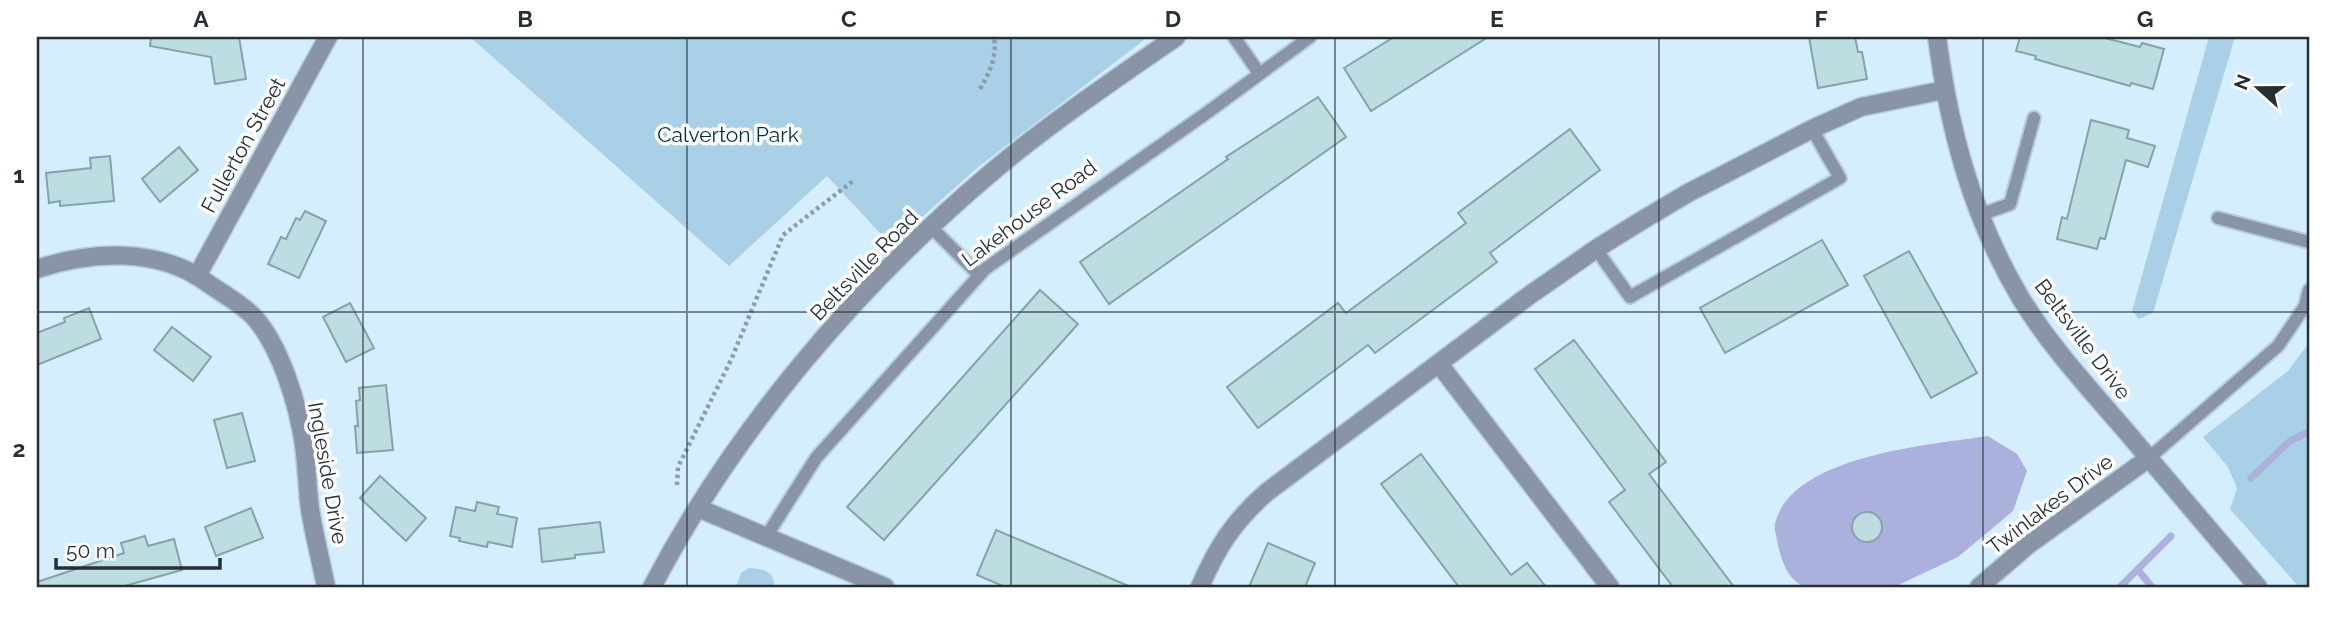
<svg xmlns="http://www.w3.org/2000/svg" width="2346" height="624" viewBox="0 0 2346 624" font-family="Raleway,sans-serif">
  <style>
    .green { fill: #a9d0e6 }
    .water { fill: #acb0dd }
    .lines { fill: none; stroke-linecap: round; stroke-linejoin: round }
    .stream { stroke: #acb0dd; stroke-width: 7 }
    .building { fill: #bddde2; stroke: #85a3a8; stroke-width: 2 }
    .lane-casing { stroke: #b5ccda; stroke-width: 16 }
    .street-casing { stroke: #b5ccda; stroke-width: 21 }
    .path { stroke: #8b9da9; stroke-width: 4.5; stroke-dasharray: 3.5 3.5; stroke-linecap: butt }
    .lane { stroke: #8995a6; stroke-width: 12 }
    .street { stroke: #8995a6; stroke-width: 18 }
    .grid { fill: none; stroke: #252f34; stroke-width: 2; stroke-opacity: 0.55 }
    .labels { text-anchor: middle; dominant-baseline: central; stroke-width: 7; stroke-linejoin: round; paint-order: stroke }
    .park-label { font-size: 21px; fill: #042f42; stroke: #fff }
    .street-label { font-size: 21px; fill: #252f34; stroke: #fff }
    .neatline { fill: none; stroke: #252f34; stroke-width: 2.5 }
    .grid-label { font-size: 23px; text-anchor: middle; font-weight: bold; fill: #252f34 }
  </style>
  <rect width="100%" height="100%" fill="#d5eefe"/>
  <!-- green -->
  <g class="green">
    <path d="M470 37H1148L977 168 891 245 827 176 729 266Z"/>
    <path d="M2209 37H2235L2153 313 2139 319 2132 311Z"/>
    <path d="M2309 343V587H2299L2230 509 2237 488 2228 467 2203 437 2288 371Z"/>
    <path d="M749 568C761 569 773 570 774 584L772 587H736L741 573Z"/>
  </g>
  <!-- water -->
  <path class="water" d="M1988 436 2017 454 2027 471 2013 511 1958 557 1894 587H1806C1788 581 1782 562 1778 545 1777 538 1774 530 1775 524 1791 455 1930 445 1988 436Z"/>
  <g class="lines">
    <!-- stream -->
    <g class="stream">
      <path d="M2251 478 2290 441 2309 432"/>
      <path d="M2138 570 2152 587"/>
      <path d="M2120 587 2171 536"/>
    </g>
  </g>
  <!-- building -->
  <g class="building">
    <path d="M151 37H239L246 79 215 84 211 57 150 46Z"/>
    <path d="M1394 37H1488L1371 111 1344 68Z"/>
    <path d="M1809 37H1855L1858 52H1862L1867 79 1818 88Z"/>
    <path d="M2020 37H2101L2140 47 2142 43 2164 49 2153 89 2131 83 2130 86 2035 59 2036 56 2016 51Z"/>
    <path d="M1318 97 1346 137 1109 304 1080 262 1228 159 1226 157Z"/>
    <path d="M2091 120 2129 130 2127 138 2155 146 2148 167 2126 160 2105 239 2100 238 2097 249 2057 239 2062 217 2067 219Z"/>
    <path d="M1570 129 1600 170 1490 253 1497 262 1461 289 1375 353 1368 345 1258 428 1227 387 1338 303 1346 313 1381 287 1466 223 1458 213Z"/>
    <path d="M179 147 198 170 160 202 142 179Z"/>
    <path d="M110 156 114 201 60 206V201L49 203 46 173 91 168 90 158Z"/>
    <path d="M305 211 326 221 299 278 268 264 281 237 286 239 296 218 300 220Z"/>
    <path d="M1822 240 1848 285 1725 353 1700 308Z"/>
    <path d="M1909 251 1977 373 1931 398 1864 276Z"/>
    <path d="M1040 290 1078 324 884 540 847 507Z"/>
    <path d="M350 303 374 348 346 362 323 317Z"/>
    <path d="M89 308 101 339 37 365V333L65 322 64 318Z"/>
    <path d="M172 327 211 357 193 381 154 350Z"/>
    <path d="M1574 340 1666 462 1649 474 1734 587H1673L1609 502 1625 490 1535 369Z"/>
    <path d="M386 385 393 450 357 453 355 426H358L356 401 360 400 359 388Z"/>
    <path d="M242 413 255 461 227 468 214 420Z"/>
    <path d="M1421 454 1511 575 1527 563 1546 587H1459L1381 484Z"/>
    <path d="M380 476 426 518 406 541 360 498Z"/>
    <path d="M477 502 499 507 497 514 517 518 512 547 488 542 487 547 459 541 460 538 450 536 456 507 475 511Z"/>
    <path d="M251 508 263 538 216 556 205 527Z"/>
    <circle cx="1867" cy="527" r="15"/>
    <path d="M600 522 604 552 575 555V558L542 562 539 529Z"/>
    <path d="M996 530 1131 587H1005L977 575Z"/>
    <path d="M145 536 148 546 174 539 182 570 121 587H37V582L124 553 121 543Z"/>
    <path d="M1268 543 1315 563 1305 587H1249Z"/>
  </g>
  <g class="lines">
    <defs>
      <g id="lane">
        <path d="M1234 37 1259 73"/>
        <path d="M1980 215 2010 204 2034 118"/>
        <path d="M2218 218 2309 242"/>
        <path d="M931 227 979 275"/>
        <path d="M1596 249 1630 297 1840 178 1812 129"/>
        <path d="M2149 458 2278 346 2305 306 2309 290"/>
        <path d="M766 537 816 458 985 269 1208 112 1310 37"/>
      </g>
      <g id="street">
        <path d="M1937 37C1949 129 1972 216 2020 297 2049 345 2088 387 2125 430 2169 482 2214 535 2258 587"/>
        <path d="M37 269C91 251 157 247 206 282 221 293 241 303 254 317 281 347 298 405 304 445 307 466 307 487 310 509 314 535 321 561 326 587"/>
        <path d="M197 276 328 37"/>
        <path d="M1439 364 1610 587"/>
        <path d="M698 508 885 587"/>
        <path d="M652 587C734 430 857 286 992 172 1050 123 1114 80 1176 37"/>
        <path d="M1200 587C1217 547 1234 521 1267 492L1527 297 1596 249 1641 221 1688 193 1812 129 1861 107 1944 90"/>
        <path d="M1979 587 2028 545 2149 458"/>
      </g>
    </defs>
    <!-- lane casing -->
    <use href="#lane" class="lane-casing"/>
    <!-- street casing -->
    <use href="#street" class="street-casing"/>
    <!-- path -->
    <g class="path">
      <path d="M980 89C990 72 997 57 994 37"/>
      <path d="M677 485 678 467 731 360 783 235 853 181"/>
    </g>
    <!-- lane -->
    <use href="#lane" class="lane"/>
    <!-- street -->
    <use href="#street" class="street"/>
  </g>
  <!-- grid -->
  <path class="grid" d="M363 37V587M687 37V587M1011 37V587M1335 37V587M1659 37V587M1983 37V587M37 312H2309"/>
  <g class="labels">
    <!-- park labels -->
    <g class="park-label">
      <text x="728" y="134">Calverton Park</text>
    </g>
    <!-- street labels -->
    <g class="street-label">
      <text transform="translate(243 145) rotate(-61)">Fullerton Street</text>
      <text transform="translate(1029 213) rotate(-37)">Lakehouse Road</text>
      <text transform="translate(864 265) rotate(-46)">Beltsville Road</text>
      <text transform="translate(2083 339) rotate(53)">Beltsville Drive</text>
      <text transform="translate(328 473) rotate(80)">Ingleside Drive</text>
      <text transform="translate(2050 504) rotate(-37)">Twinlakes Drive</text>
    </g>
  </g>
  <!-- border -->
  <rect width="2346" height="624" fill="none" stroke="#ffffff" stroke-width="77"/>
  <!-- north arrow -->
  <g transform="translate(2258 88) rotate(291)" stroke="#ffffff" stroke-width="5" paint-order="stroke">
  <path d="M0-5L12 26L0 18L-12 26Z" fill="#252f34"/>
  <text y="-10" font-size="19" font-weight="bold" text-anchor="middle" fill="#252f34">N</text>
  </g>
  <!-- scale -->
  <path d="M56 558v10h164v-10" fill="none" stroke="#252f34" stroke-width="3.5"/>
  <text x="66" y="558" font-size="21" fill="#252f34" stroke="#ffffff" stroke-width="5" paint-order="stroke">50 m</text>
  <rect x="38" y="38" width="2270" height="548" class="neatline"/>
  <g class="grid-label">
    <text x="201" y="27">A</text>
    <text x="525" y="27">B</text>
    <text x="849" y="27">C</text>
    <text x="1173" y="27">D</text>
    <text x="1497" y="27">E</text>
    <text x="1821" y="27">F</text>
    <text x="2145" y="27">G</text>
    <text x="19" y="183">1</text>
    <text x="19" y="457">2</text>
  </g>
</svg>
